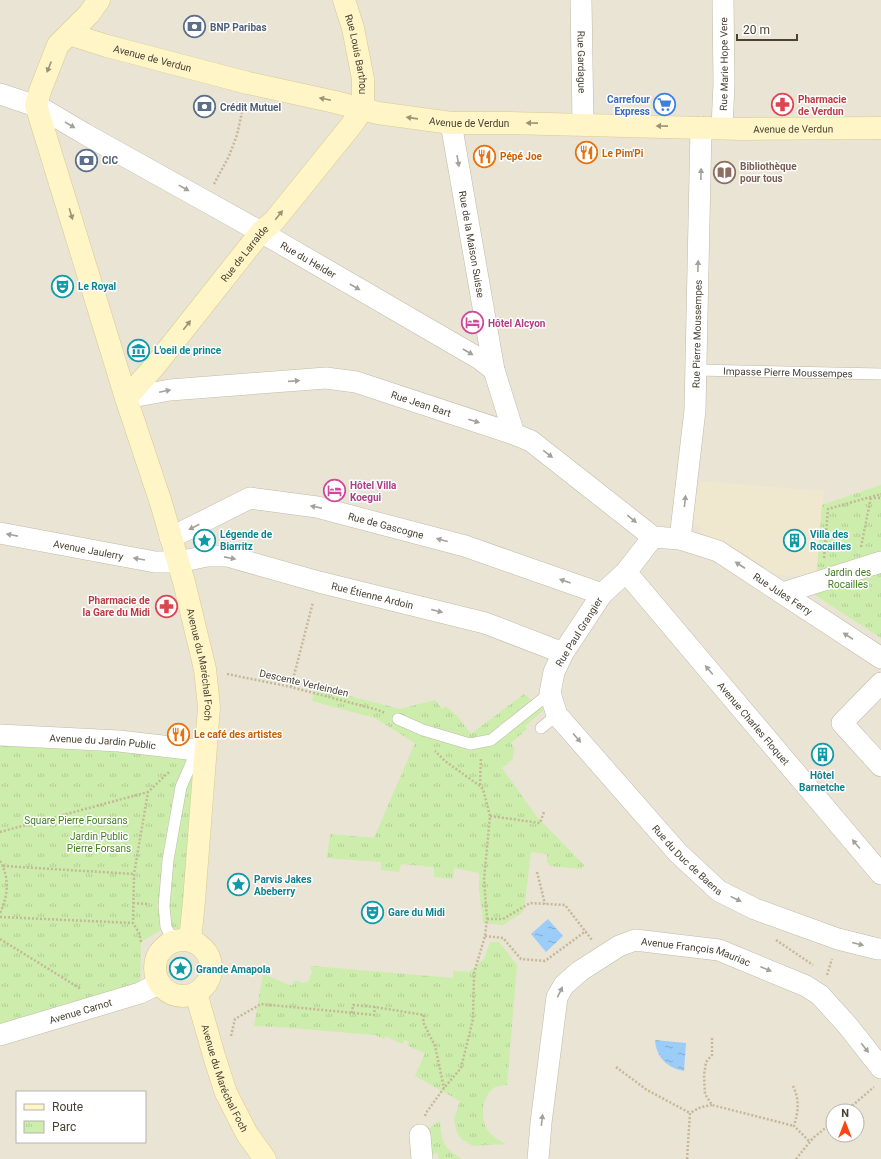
<svg xmlns="http://www.w3.org/2000/svg" width="881" height="1159" viewBox="0 0 881 1159" font-family="Roboto,sans-serif">
  <style>
    .residential { fill: #e9e4d4; fill-rule: evenodd }
    .education { fill: #efe8cf }
    .park { fill: url(#park-tufts) }
    .water { fill: url(#water-ripples) }
    .lines { fill: none; stroke-linecap: round; stroke-linejoin: round }
    .lane-casing { stroke: #c1baa8; stroke-width: 12 }
    .street-casing { stroke: #c1baa8; stroke-width: 22 }
    .secondary-casing { stroke: #d9ca91; stroke-width: 23 }
    .path { stroke: #c5b797; stroke-width: 2.5; stroke-dasharray: 2 2; stroke-linecap: butt }
    .lane { stroke: #fff; stroke-width: 11 }
    .street { stroke: #fff; stroke-width: 21 }
    .secondary { stroke: #fff5c6; stroke-width: 22 }
    .oneway { fill: #9b9376 }
    .oneway2 { fill: #a4a09a }
    .labels { text-anchor: middle; dominant-baseline: central; stroke-width: 3; stroke-linejoin: round; paint-order: stroke }
    .service-label { font-size: 10px; font-weight: bold; fill: #4e5e75; stroke: #fff; text-anchor: start }
    .street-label { font-size: 10px; fill: #494235; stroke: #fff }
    .shop-label { font-size: 10px; font-weight: bold; fill: #366cbe; stroke: #fff; text-anchor: end }
    .health-label { font-size: 10px; font-weight: bold; fill: #be3a42; stroke: #fff; text-anchor: start }
    .food-label { font-size: 10px; font-weight: bold; fill: #c56008; stroke: #fff; text-anchor: start }
    .education-label { font-size: 10px; font-weight: bold; fill: #785e54; stroke: #fff; text-anchor: start }
    .culture-label { font-size: 10px; font-weight: bold; fill: #0d838f; stroke: #fff; text-anchor: start }
    .hotel-label { font-size: 10px; font-weight: bold; fill: #b23c85; stroke: #fff; text-anchor: start }
    .park-label { font-size: 10px; fill: #408121; stroke: #fff }
  </style>
  <defs>
    <pattern id="park-tufts" width="24" height="20" patternUnits="userSpaceOnUse"><rect width="24" height="20" fill="#ccedab"/><path d="M3 7l-1-3M5 7V3M7 7l1-3M15 17l-1-3M17 17v-4M19 17l1-3" fill="none" stroke="#b1cc94"/></pattern>
    <pattern id="water-ripples" width="26" height="14" patternUnits="userSpaceOnUse"><rect width="26" height="14" fill="#9ccdf8"/><path d="M2 4q2-2 4 0t4 0M15 11q2-2 4 0t4 0" fill="none" stroke="#81a8ca"/></pattern>
  </defs>
  <rect width="100%" height="100%" fill="#f5f1e6"/>
  <!-- residential -->
  <path class="residential" d="M0 0H881V1159H0ZM17 1092H145V1142H17ZM833 1111H857V1135H833Z"/>
  <!-- education -->
  <path class="education" d="M699 481 824 491 816 577 776 575 746 554 702 534 693 519Z"/>
  <!-- park -->
  <g class="park">
    <path d="M881 485V638L815 595 822 505Z"/>
    <path d="M315 687 400 709 435 700 442 709 446 706 458 717 471 734 524 694 544 710 525 726 527 729 511 743 514 747 513 759 502 768 537 817 584 865 582 869 550 866 547 862V854L531 852 524 911 503 925 483 923 479 889V873L454 868 453 879 434 877V867L401 864 399 872 381 870V862L327 858 330 834 374 838 415 743 375 718 312 701Z"/>
    <path d="M0 735 205 751 191 931 166 927 141 942 140 993 0 1035Z"/>
    <path d="M490 942H499L517 965 507 1085C503 1085 497 1086 494 1088 481 1097 480 1119 488 1131 493 1137 500 1141 506 1144L473 1146 461 1139 456 1130 454 1119 460 1101 415 1076 425 1053 408 1046 409 1042 404 1040 403 1044 385 1036 384 1039 375 1035 279 1027 254 1026 263 974 292 986 295 980 303 983 309 981 312 971 310 968 312 966 453 978V971L469 972 484 959Z"/>
    <path d="M440 1121C442 1143 443 1148 462 1159H439L437 1153 429 1155 430 1127Z"/>
  </g>
  <!-- water -->
  <g class="water">
    <path d="M548 919 563 936 546 952 531 934Z"/>
    <path d="M655 1040 686 1043 684 1071C667 1068 656 1057 655 1040Z"/>
  </g>
  <g class="lines">
    <defs>
      <g id="lane">
        <path id="s1" d="M696 370 881 374"/>
        <path d="M398 719 423 730 470 744 491 740 550 693"/>
        <path d="M541 728 557 715"/>
        <path d="M174 942 166 927 164 906 168 860 181 787 197 750"/>
      </g>
      <g id="street">
        <path id="s2" d="M581 0 583 124"/>
        <path id="s3" d="M0 94 30 104 36 105 85 134 261 232 480 359 494 370"/>
        <path id="s4" d="M451 123 494 370 514 434"/>
        <path id="s5" d="M722 128 724 83 723 0"/>
        <path id="s6" d="M126 398 170 390 326 378 356 382 514 434 531 441 653 537 680 539 718 551 881 658"/>
        <path id="s7" d="M0 533 155 562H178L207 556H227L319 582 485 623 563 653"/>
        <path id="s8" d="M170 537 180 533 250 498 317 507 465 546 602 594"/>
        <path id="s9" d="M653 537 626 572 602 594 563 653 554 672 550 693 557 715 678 853 719 891 755 909 838 939 878 949H881"/>
        <path id="s10" d="M680 539 695 410 701 127"/>
        <path id="s11" d="M626 572 881 874"/>
        <path d="M783 593 881 562"/>
        <path d="M881 683 842 723 881 766"/>
        <path id="s12" d="M0 735 119 741 205 751"/>
        <path id="s13" d="M0 1035 140 993 160 983"/>
        <path d="M420 1135 422 1159"/>
        <path id="s14" d="M538 1159 541 1123 557 997 564 985 580 971 619 946 635 940 719 950 806 986 820 995 848 1026 881 1068"/>
      </g>
      <g id="secondary">
        <path id="s15" d="M99 0 89 14 58 45 40 91 36 105 126 398 161 503 184 582 205 669 209 707 194 901 191 931 187 940"/>
        <path id="s16" d="M344 0 353 28 363 79V109"/>
        <path id="s17" d="M69 34 107 46 248 83 335 102 378 113 451 123H508L742 129 881 128"/>
        <path id="s18" d="M126 398 154 367 261 232 274 221 350 127 363 109"/>
        <circle cx="183" cy="968" r="28"/>
        <path id="s19" d="M196 993 215 1059 226 1093 247 1134 265 1159"/>
      </g>
    </defs>
    <!-- lane casing -->
    <use href="#lane" class="lane-casing"/>
    <!-- street casing -->
    <use href="#street" class="street-casing"/>
    <!-- secondary casing -->
    <use href="#secondary" class="secondary-casing"/>
    <!-- path -->
    <g class="path">
      <path d="M214 184 229 156 237 135 244 103"/>
      <path d="M874 498H881"/>
      <path d="M861 547 871 497"/>
      <path d="M824 558 828 509 881 494"/>
      <path d="M227 674 291 687 378 710 385 713"/>
      <path d="M291 687 313 602"/>
      <path d="M480 785 481 758"/>
      <path d="M490 816 540 823 544 812"/>
      <path d="M0 832 148 792"/>
      <path d="M0 861C10 878 8 896 0 913"/>
      <path d="M3 866 134 874"/>
      <path d="M537 872 545 904"/>
      <path d="M133 903 148 904"/>
      <path d="M0 917 133 923"/>
      <path d="M487 919H503L530 903 565 905 592 940"/>
      <path d="M485 936 503 938 521 959 545 961 586 931"/>
      <path d="M0 939 81 989"/>
      <path d="M776 940 813 965"/>
      <path d="M141 942 139 933 133 923 134 874 148 792 170 771"/>
      <path d="M827 975 832 959"/>
      <path d="M352 1013 353 1005 375 1007 424 1015 423 1022 435 1046 444 1088"/>
      <path d="M231 1036 235 1019 261 1004 374 1015 375 1007"/>
      <path d="M712 1038V1055L706 1062 704 1075 705 1094 712 1105 794 1126"/>
      <path d="M616 1067 647 1090 690 1113"/>
      <path d="M793 1086C800 1100 798 1112 794 1126L810 1142"/>
      <path d="M846 1111 874 1087"/>
      <path d="M425 1116 426 1113 444 1088 461 1068 473 1019 474 973 485 936 487 919 484 880 490 816 483 789 480 786 445 761 435 751"/>
      <path d="M687 1159 690 1113 701 1107 712 1105"/>
      <path d="M796 1159 813 1138 833 1122"/>
    </g>
    <!-- lane -->
    <use href="#lane" class="lane"/>
    <!-- street -->
    <use href="#street" class="street"/>
    <!-- secondary -->
    <use href="#secondary" class="secondary"/>
  </g>
  <!-- one-way arrows -->
  <defs><path id="oneway-solid" d="M-6-.8H1V-3.2L6.5 0L1 3.2V.8H-6Z"/></defs>
  <g class="oneway">
    <use href="#oneway-solid" transform="translate(49 67) rotate(112)"/>
    <use href="#oneway-solid" transform="translate(325 99) rotate(-168)"/>
    <use href="#oneway-solid" transform="translate(412 118) rotate(-172)"/>
    <use href="#oneway-solid" transform="translate(532 123) rotate(-179)"/>
    <use href="#oneway-solid" transform="translate(662 126) rotate(-179)"/>
    <use href="#oneway-solid" transform="translate(71 214) rotate(73)"/>
    <use href="#oneway-solid" transform="translate(279 215) rotate(-51)"/>
    <use href="#oneway-solid" transform="translate(187 325) rotate(-52)"/>
  </g>
  <g class="oneway2">
    <use href="#oneway-solid" transform="translate(70 125) rotate(31)"/>
    <use href="#oneway-solid" transform="translate(458 161) rotate(80)"/>
    <use href="#oneway-solid" transform="translate(701 174) rotate(-89)"/>
    <use href="#oneway-solid" transform="translate(184 188) rotate(29)"/>
    <use href="#oneway-solid" transform="translate(698 266) rotate(-88)"/>
    <use href="#oneway-solid" transform="translate(355 287) rotate(30)"/>
    <use href="#oneway-solid" transform="translate(468 352) rotate(30)"/>
    <use href="#oneway-solid" transform="translate(294 381) rotate(-4)"/>
    <use href="#oneway-solid" transform="translate(165 391) rotate(-12)"/>
    <use href="#oneway-solid" transform="translate(474 421) rotate(18)"/>
    <use href="#oneway-solid" transform="translate(548 454) rotate(38)"/>
    <use href="#oneway-solid" transform="translate(685 501) rotate(-84)"/>
    <use href="#oneway-solid" transform="translate(316 507) rotate(-169)"/>
    <use href="#oneway-solid" transform="translate(632 519) rotate(39)"/>
    <use href="#oneway-solid" transform="translate(194 527) rotate(153)"/>
    <use href="#oneway-solid" transform="translate(12 535) rotate(-169)"/>
    <use href="#oneway-solid" transform="translate(442 540) rotate(-165)"/>
    <use href="#oneway-solid" transform="translate(230 558) rotate(11)"/>
    <use href="#oneway-solid" transform="translate(139 559) rotate(-170)"/>
    <use href="#oneway-solid" transform="translate(740 565) rotate(-147)"/>
    <use href="#oneway-solid" transform="translate(565 581) rotate(-161)"/>
    <use href="#oneway-solid" transform="translate(437 611) rotate(14)"/>
    <use href="#oneway-solid" transform="translate(848 636) rotate(-147)"/>
    <use href="#oneway-solid" transform="translate(709 670) rotate(-130)"/>
    <use href="#oneway-solid" transform="translate(577 738) rotate(49)"/>
    <use href="#oneway-solid" transform="translate(856 844) rotate(-130)"/>
    <use href="#oneway-solid" transform="translate(736 899) rotate(26)"/>
    <use href="#oneway-solid" transform="translate(858 944) rotate(14)"/>
    <use href="#oneway-solid" transform="translate(766 969) rotate(22)"/>
    <use href="#oneway-solid" transform="translate(560 992) rotate(-64)"/>
    <use href="#oneway-solid" transform="translate(865 1048) rotate(51)"/>
    <use href="#oneway-solid" transform="translate(542 1120) rotate(-83)"/>
  </g>
  <!-- icons -->
  <defs>
    <symbol id="bank-ring" viewBox="-11 -11 22 22"><circle r="9.5" fill="#fff" stroke="#5c6f8a" stroke-width="1.5"/><path d="M-6-4H6V4H-6ZM0-2.3a2.3 2.3 0 1 0 0 4.6a2.3 2.3 0 1 0 0-4.6Z" fill="#5c6f8a"/></symbol>
    <symbol id="supermarket-ring" viewBox="-11 -11 22 22"><circle r="9.5" fill="#fff" stroke="#3f7fe0" stroke-width="1.5"/><path d="M-6-5.5h2.5l.6 2H6L4.5 2H-2.5L-4.4-4H-6ZM-1.5 3.2a1.3 1.3 0 1 0 .1 0ZM3 3.2a1.3 1.3 0 1 0 .1 0Z" fill="#3f7fe0"/></symbol>
    <symbol id="pharmacy-ring" viewBox="-11 -11 22 22"><circle r="9.5" fill="#fff" stroke="#e0444e" stroke-width="1.5"/><path d="M-2-6h4v4h4v4h-4v4h-4v-4h-4v-4h4Z" fill="#e0444e"/></symbol>
    <symbol id="restaurant-ring" viewBox="-11 -11 22 22"><circle r="9.5" fill="#fff" stroke="#e8710a" stroke-width="1.5"/><path d="M-5-6h1v4h1v-4h1v4h1v-4h1v5L-1.5 .5V6h-2V.5L-5-1ZM5-6V6H3V1.5H1.5Q1.5-4 5-6Z" fill="#e8710a"/></symbol>
    <symbol id="library-ring" viewBox="-11 -11 22 22"><circle r="9.5" fill="#fff" stroke="#8d6e63" stroke-width="1.5"/><path d="M-6-4Q-3-5.5-.7-3.5V5Q-3 3-6 4ZM6-4Q3-5.5 .7-3.5V5Q3 3 6 4Z" fill="#8d6e63"/></symbol>
    <symbol id="theatre-ring" viewBox="-11 -11 22 22"><circle r="9.5" fill="#fff" stroke="#0f9aa8" stroke-width="1.5"/><path d="M-5-5.5Q0-4 5-5.5V0Q5 5 0 6Q-5 5-5 0ZM-3.3-2.5H-1v1.5H-3.3ZM1-2.5H3.3v1.5H1ZM-2.8 1Q0 5.5 2.8 1Z" fill="#0f9aa8"/></symbol>
    <symbol id="hotel-ring" viewBox="-11 -11 22 22"><circle r="9.5" fill="#fff" stroke="#d1479c" stroke-width="1.5"/><path d="M-6-4.5h1.5V1H6V5H4.5V3h-9V5H-6ZM-4 0a1.8 1.8 0 1 1 3.6 0ZM.5 0V-2.5h3Q6-2.5 6 0Z" fill="#d1479c"/></symbol>
    <symbol id="museum-ring" viewBox="-11 -11 22 22"><circle r="9.5" fill="#fff" stroke="#0f9aa8" stroke-width="1.5"/><path d="M0-6L6-3V-2H-6V-3ZM-5-1h2V3h-2ZM-1-1h2V3h-2ZM3-1h2V3H3ZM-6 4H6V6H-6Z" fill="#0f9aa8"/></symbol>
    <symbol id="sight-ring" viewBox="-11 -11 22 22"><circle r="9.5" fill="#fff" stroke="#0f9aa8" stroke-width="1.5"/><path d="M0-6L1.8-2.2L6-1.7L2.9 1.2L3.7 5.4L0 3.3L-3.7 5.4L-2.9 1.2L-6-1.7L-1.8-2.2Z" fill="#0f9aa8"/></symbol>
    <symbol id="building-ring" viewBox="-11 -11 22 22"><circle r="9.5" fill="#fff" stroke="#0f9aa8" stroke-width="1.5"/><path d="M-4-6H4V6H1V3H-1V6H-4ZM-2.5-4.3h1.7v1.8h-1.7ZM.8-4.3h1.7v1.8H.8ZM-2.5-1h1.7V.8h-1.7ZM.8-1h1.7V.8H.8Z" fill="#0f9aa8"/></symbol>
  </defs>
  <g fill-rule="evenodd">
    <use href="#bank-ring" x="182" y="14" width="25" height="25"/>
    <use href="#supermarket-ring" x="652" y="92" width="25" height="25"/>
    <use href="#pharmacy-ring" x="770" y="92" width="25" height="25"/>
    <use href="#bank-ring" x="192" y="94" width="25" height="25"/>
    <use href="#restaurant-ring" x="574" y="140" width="25" height="25"/>
    <use href="#restaurant-ring" x="472" y="144" width="25" height="25"/>
    <use href="#bank-ring" x="74" y="148" width="25" height="25"/>
    <use href="#library-ring" x="712" y="160" width="25" height="25"/>
    <use href="#theatre-ring" x="50" y="274" width="25" height="25"/>
    <use href="#hotel-ring" x="460" y="310" width="25" height="25"/>
    <use href="#museum-ring" x="126" y="338" width="25" height="25"/>
    <use href="#hotel-ring" x="322" y="478" width="25" height="25"/>
    <use href="#sight-ring" x="192" y="528" width="25" height="25"/>
    <use href="#building-ring" x="782" y="528" width="25" height="25"/>
    <use href="#pharmacy-ring" x="154" y="594" width="25" height="25"/>
    <use href="#restaurant-ring" x="166" y="722" width="25" height="25"/>
    <use href="#building-ring" x="810" y="742" width="25" height="25"/>
    <use href="#sight-ring" x="226" y="872" width="25" height="25"/>
    <use href="#theatre-ring" x="360" y="900" width="25" height="25"/>
    <use href="#sight-ring" x="168" y="956" width="25" height="25"/>
  </g>
  <g class="labels">
    <!-- service labels -->
    <g class="service-label">
      <text x="210" y="27">BNP Paribas</text>
      <text x="220" y="107">Crédit Mutuel</text>
      <text x="102" y="160">CIC</text>
    </g>
    <!-- street labels -->
    <g class="street-label">
      <text stroke="none"><textPath href="#s16" startOffset="56">Rue Louis Barthou</textPath></text>
      <text stroke="none"><textPath href="#s17" startOffset="87">Avenue de Verdun</textPath></text>
      <text stroke="none"><textPath href="#s2" startOffset="62">Rue Gardague</textPath></text>
      <text stroke="none"><textPath href="#s5" startOffset="64">Rue Marie Hope Vere</textPath></text>
      <text stroke="none"><textPath href="#s17" startOffset="411">Avenue de Verdun</textPath></text>
      <text stroke="none"><textPath href="#s17" startOffset="735">Avenue de Verdun</textPath></text>
      <text stroke="none"><textPath href="#s4" startOffset="123">Rue de la Maison Suisse</textPath></text>
      <text stroke="none"><textPath href="#s18" startOffset="187">Rue de Larralde</textPath></text>
      <text stroke="none"><textPath href="#s3" startOffset="351">Rue du Helder</textPath></text>
      <text stroke="none"><textPath href="#s10" startOffset="206">Rue Pierre Moussempes</textPath></text>
      <text stroke="none"><textPath href="#s1" startOffset="92">Impasse Pierre Moussempes</textPath></text>
      <text stroke="none"><textPath href="#s6" startOffset="300">Rue Jean Bart</textPath></text>
      <text stroke="none"><textPath href="#s8" startOffset="228">Rue de Gascogne</textPath></text>
      <text stroke="none"><textPath href="#s7" startOffset="90">Avenue Jaulerry</textPath></text>
      <text stroke="none"><textPath href="#s6" startOffset="716">Rue Jules Ferry</textPath></text>
      <text stroke="none"><textPath href="#s7" startOffset="381">Rue Étienne Ardoin</textPath></text>
      <text transform="translate(579 632) rotate(-58)">Rue Paul Grangier</text>
      <text stroke="none"><textPath href="#s15" startOffset="709">Avenue du Maréchal Foch</textPath></text>
      <text transform="translate(304 683) rotate(13)">Descente Verleinden</text>
      <text stroke="none"><textPath href="#s11" startOffset="198">Avenue Charles Floquet</textPath></text>
      <text stroke="none"><textPath href="#s12" startOffset="103">Avenue du Jardin Public</textPath></text>
      <text stroke="none"><textPath href="#s9" startOffset="408">Rue du Duc de Baena</textPath></text>
      <text stroke="none"><textPath href="#s14" startOffset="324">Avenue François Mauriac</textPath></text>
      <text stroke="none"><textPath href="#s13" startOffset="84">Avenue Carnot</textPath></text>
      <text stroke="none"><textPath href="#s19" startOffset="90">Avenue du Maréchal Foch</textPath></text>
    </g>
    <!-- shop labels -->
    <g class="shop-label">
      <text x="650" y="99">Carrefour<tspan x="650" dy="12">Express</tspan></text>
    </g>
    <!-- health labels -->
    <g class="health-label">
      <text x="798" y="99">Pharmacie<tspan x="798" dy="12">de Verdun</tspan></text>
      <text x="150" y="600" text-anchor="end">Pharmacie de<tspan x="150" dy="12">la Gare du Midi</tspan></text>
    </g>
    <!-- food labels -->
    <g class="food-label">
      <text x="602" y="153">Le Pim'Pi</text>
      <text x="500" y="156">Pépé Joe</text>
      <text x="194" y="734">Le café des artistes</text>
    </g>
    <!-- education labels -->
    <g class="education-label">
      <text x="740" y="166">Bibliothèque<tspan x="740" dy="12">pour tous</tspan></text>
    </g>
    <!-- culture labels -->
    <g class="culture-label">
      <text x="78" y="286">Le Royal</text>
      <text x="154" y="350">L'oeil de prince</text>
      <text x="220" y="534">Légende de<tspan x="220" dy="12">Biarritz</tspan></text>
      <text x="810" y="534">Villa des<tspan x="810" dy="12">Rocailles</tspan></text>
      <text x="822" y="775" text-anchor="middle">Hôtel<tspan x="822" dy="12">Barnetche</tspan></text>
      <text x="254" y="879">Parvis Jakes<tspan x="254" dy="12">Abeberry</tspan></text>
      <text x="388" y="912">Gare du Midi</text>
      <text x="196" y="969">Grande Amapola</text>
    </g>
    <!-- hotel labels -->
    <g class="hotel-label">
      <text x="488" y="323">Hôtel Alcyon</text>
      <text x="350" y="485">Hôtel Villa<tspan x="350" dy="12">Koegui</tspan></text>
    </g>
    <!-- park labels -->
    <g class="park-label">
      <text x="848" y="572">Jardin des<tspan x="848" dy="12">Rocailles</tspan></text>
      <text x="76" y="820">Square Pierre Foursans</text>
      <text x="99" y="836">Jardin Public<tspan x="99" dy="12">Pierre Forsans</tspan></text>
    </g>
  </g>
  <!-- legend -->
  <rect x="16" y="1091" width="130" height="52" fill="#ffffff" stroke="#b6b3ae"/>
  <rect x="24" y="1104" width="20" height="6" fill="#fff5c6" stroke="#b6b3ae"/>
  <text x="52" y="1111" font-size="12" fill="#494235">Route</text>
  <rect x="24" y="1121" width="20" height="12" fill="url(#park-tufts)" stroke="#b6b3ae"/>
  <text x="52" y="1131" font-size="12" fill="#494235">Parc</text>
  <!-- north arrow -->
  <g transform="translate(845 1123)"><circle r="19" fill="#ffffff" stroke="#b6b3ae"/>
  <path d="M0-3L7 15L0 10L-7 15Z" fill="#ff4413"/>
  <text y="-6" font-size="11" font-weight="bold" text-anchor="middle" fill="#494235">N</text>
  </g>
  <!-- scale -->
  <path d="M737 34v6h60v-6" fill="none" stroke="#494235" stroke-width="2"/>
  <text x="743" y="34" font-size="12" fill="#494235" stroke="#ffffff" stroke-width="3" paint-order="stroke">20 m</text>
</svg>
